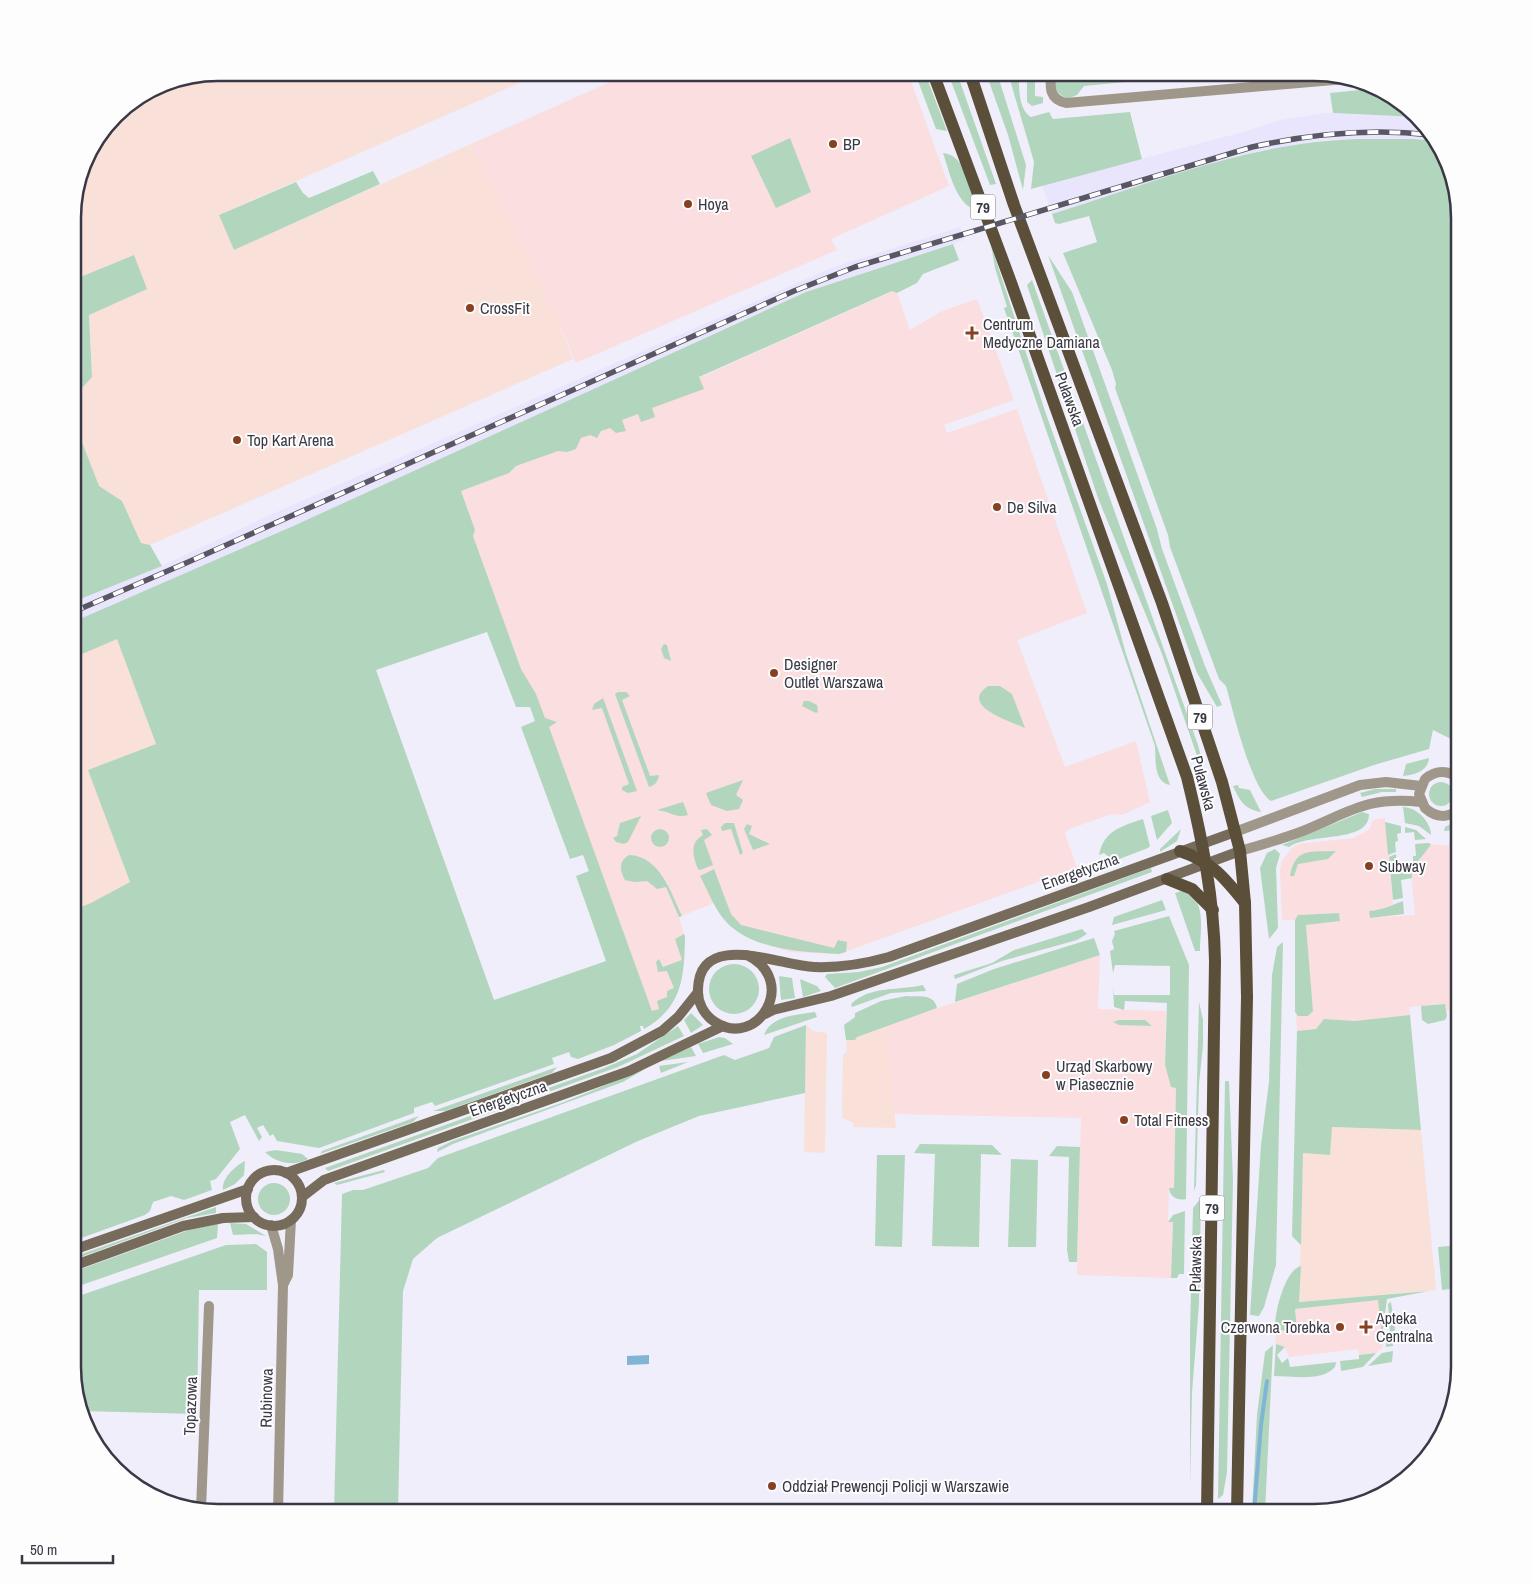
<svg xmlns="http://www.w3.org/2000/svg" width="1532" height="1585" viewBox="0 0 1532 1585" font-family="'Archivo Narrow',sans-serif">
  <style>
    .commercial { fill: #fadee0 }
    .industrial { fill: #f9e0d9 }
    .built { fill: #e8e5fd }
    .green { fill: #b2d6bd; fill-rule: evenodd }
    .water { fill: #81b5d6 }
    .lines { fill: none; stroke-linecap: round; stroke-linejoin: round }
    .stream { stroke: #81b5d6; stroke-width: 4 }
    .street { stroke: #9e978a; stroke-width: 10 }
    .secondary { stroke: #776c5b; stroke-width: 10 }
    .primary { stroke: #5b4f39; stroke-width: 12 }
    .rail-casing { stroke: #595764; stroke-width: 5.5 }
    .rail { stroke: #fdfdfd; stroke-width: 4; stroke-dasharray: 11; stroke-linecap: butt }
    .poi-dot { fill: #884022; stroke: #fdfdfd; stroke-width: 2 }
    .labels { text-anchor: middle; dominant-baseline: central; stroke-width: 4; stroke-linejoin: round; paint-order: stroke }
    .shield { fill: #fdfdfd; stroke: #74737c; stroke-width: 1 }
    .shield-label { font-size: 15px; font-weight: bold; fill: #3a3845 }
    .poi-label { font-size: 16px; fill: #3a3845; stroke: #fdfdfd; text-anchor: start }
    .street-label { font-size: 16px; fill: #3a3845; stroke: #fdfdfd }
    .rim { fill: none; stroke: #3a3845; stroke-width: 2.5 }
  </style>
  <rect width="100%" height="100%" fill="#f0eefb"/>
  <!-- commercial -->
  <g class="commercial">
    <path d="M630 73H908L949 186 831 239 837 250 576 363 556 317 471 144Z"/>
    <path d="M893 291 897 293 910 330 942 311 977 299 1014 400 944 425 947 433 1017 409 1087 613 1017 640 1065 767 1136 741 1150 802 1122 815 1112 814 1069 829 1065 834 1077 868 839 954 790 952 771 946 747 936 729 924 714 903 679 917 685 937 684 961 675 992 652 1022 530 706 451 489Z"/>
    <path d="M1385 818 1393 904 1385 908 1369 911 1370 918 1415 915 1411 872 1414 867 1431 844 1449 846V838L1459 837V1010L1446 1011 1445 1004 1409 1007 1410 1015 1355 1021 1324 1019 1316 1029 1297 1031 1296 1015 1308 1016 1313 1011 1306 925 1340 921 1339 913 1299 915 1295 920H1282L1280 869 1282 861 1293 847 1299 844 1353 838 1369 830 1373 820Z"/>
    <path d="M1100 955 1098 1009 1166 1011 1165 1065 1171 1087H1176L1174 1188H1169L1168 1222H1173L1171 1278 1077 1275 1081 1118 894 1114 886 1025Z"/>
    <path d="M1378 1300 1383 1347 1376 1353 1359 1355 1358 1349 1289 1357 1285 1347 1276 1344 1275 1326 1292 1332 1297 1330 1295 1309Z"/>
  </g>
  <!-- industrial -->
  <g class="industrial">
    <path d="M218 73H542L219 215 234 250 471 144 556 317 573 359 150 545 145 546 141 543 122 501 99 487 73 419V398L92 377 89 315 134 255 73 280V208L88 154 122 109 163 83Z"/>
    <path d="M117 638 156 744 89 770 130 882 73 938V658Z"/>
    <path d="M806 1025 813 1031 827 1033 825 1153 804 1152Z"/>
    <path d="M886 1025 896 1128 853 1127V1123L843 1118 842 1112 843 1055 847 1052 846 1040H855L856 1037Z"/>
    <path d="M1459 1061V1166L1450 1062Z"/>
    <path d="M1331 1127 1421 1130 1436 1290 1299 1302 1303 1153Z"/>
  </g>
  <!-- built -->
  <g class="built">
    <path d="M1326 113 1416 117 1424 122 1435 141 1414 139H1357L1325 140 1292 145 1229 159 1052 214 1042 185 1243 132 1280 120Z"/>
    <path d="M960 227 964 240 806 292 291 527 73 622V602L162 566 272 514 831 268Z"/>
  </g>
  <!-- green -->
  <g class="green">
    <path d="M915 73H925L947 131 936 129Z"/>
    <path d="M948 73H957L996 184 990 185Z"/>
    <path d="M986 73H997L1026 165 1023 190 1008 135Z"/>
    <path d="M1008 73H1019C1019 86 1018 109 1031 117L1049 112 1053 119 1130 112 1142 159 1031 189 1034 162Z"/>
    <path d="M1055 73H1135L1136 81 1084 86 1077 95 1067 99 1055 91Z"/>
    <path d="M1146 73H1179V75L1146 78Z"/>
    <path d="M1027 74H1035V96L1043 97V103L1032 106 1027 102Z"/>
    <path d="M1379 88 1416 117 1333 113 1330 93Z"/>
    <path d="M790 138 811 192 776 208 751 156Z"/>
    <path d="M1357 139H1414L1435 141 1449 163 1459 218V759L1450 755 1451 739 1433 730 1429 749 1374 765 1271 801C1251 789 1233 710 1226 686L1219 679 1170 547 1168 535 1115 388 1116 384 1112 370 1063 253 1097 242 1089 216 1059 224 1055 223 1052 214C1151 183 1252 142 1357 139Z"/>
    <path d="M943 153C967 155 971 192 977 211 955 203 950 173 943 153Z"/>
    <path d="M373 171 380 184 234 250 219 215 296 182 303 193 309 198Z"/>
    <path d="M953 244 959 260 923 274 917 283 897 293 892 291 699 377 704 389 652 408 655 417 641 422 638 414 622 420 626 431 616 433 610 428 601 431 597 438 590 435 581 438 576 449 567 452 558 451 516 466 509 473 461 491 475 530 473 536 521 669 536 694 545 718 557 722 549 727 652 1011 659 1009 657 1001 667 997V991L674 988 667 971 658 972 656 962 659 959 663 967 682 960 675 939 684 934 685 937C684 977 683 1007 644 1029L643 1026H640L641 1031 614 1045 578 1059 571 1057 569 1052 552 1058 554 1064 435 1106 432 1102 414 1108V1113L319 1148 277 1141 273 1134 270 1136 263 1125 257 1128 262 1137 259 1141 245 1115 230 1122 240 1149 216 1179 210 1181 212 1190 184 1200 171 1196 153 1202 150 1211 145 1215 73 1241V910L91 903 130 882 88 770 156 744 117 639 73 658V622L291 527 806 292ZM487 632 516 707H530L535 721 521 727 570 859 583 855 589 871 576 876 606 961 494 1000 376 670Z"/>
    <path d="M991 245 1046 414 1107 584 1126 654 1170 785C1153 782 1156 759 1155 746L1004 308 1007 307 995 268Z"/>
    <path d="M134 255 147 289 89 315 92 377 73 398V280Z"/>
    <path d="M1048 255 1072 292 1157 529 1162 549 1205 666 1222 705 1217 707 1197 673Z"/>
    <path d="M1032 280 1198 745 1207 778 1205 779 1162 654 1098 498 1027 285Z"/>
    <path d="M73 419 99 486 122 501 141 543 150 545 162 566 73 602Z"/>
    <path d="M664 644 667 645 671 661 664 658 661 649Z"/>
    <path d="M988 686H1000L1012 694 1025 728C1012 722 958 706 988 686Z"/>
    <path d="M618 692H626L630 696 622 700 650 776 659 775C658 782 655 785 649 787L615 694Z"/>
    <path d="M603 698 637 791 628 793 622 790V787L629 784 602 708 592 710 594 704Z"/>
    <path d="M804 701H809L817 705 818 712 816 713 802 706Z"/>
    <path d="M1429 758C1428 771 1415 775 1403 776L1406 764Z"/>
    <path d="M743 780 736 795 743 800 739 809 727 811 711 805 706 793Z"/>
    <circle cx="1441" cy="794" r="12"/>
    <path d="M1238 785 1239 788 1250 790 1261 812C1244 809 1240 801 1233 786Z"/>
    <path d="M1375 789H1396V792H1382L1362 797 1360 793Z"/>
    <path d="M683 802 688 815C678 819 668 811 657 810Z"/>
    <path d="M1403 807C1417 807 1431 822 1431 835L1419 826 1405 823Z"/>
    <path d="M1168 810 1172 823 1157 840 1151 816Z"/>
    <path d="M1362 812 1369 814C1369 844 1310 832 1289 847L1282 845Z"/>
    <path d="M641 816 628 842 624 844 616 842 613 838 617 836 620 823Z"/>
    <path d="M1143 819 1150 846 1148 848 1114 861 1104 853 1099 855C1104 830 1122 826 1143 819Z"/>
    <path d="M1459 820V830L1444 831 1445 827Z"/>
    <path d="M1385 822 1401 826V833L1397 834 1398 841 1395 842 1396 852 1388 855Z"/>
    <path d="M725 823H734L743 853 740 855 731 829 722 831 721 827Z"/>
    <path d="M747 824 752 826 749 834 770 844 753 850 744 829Z"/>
    <path d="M1405 827 1416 830 1426 839 1415 840 1414 832 1405 833Z"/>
    <path d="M707 829 712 835 704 840 713 865 700 870 698 869C693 856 689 843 703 835L701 830Z"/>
    <path d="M1181 829 1177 841 1160 852V849Z"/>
    <circle cx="660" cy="838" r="9"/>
    <path d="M1428 843 1431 844C1425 855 1411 865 1412 878L1401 880 1403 898 1393 900 1389 857 1396 854 1397 865 1413 863V856H1416L1415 844Z"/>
    <path d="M1275 849 1280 854 1276 868 1278 928 1269 939 1260 868 1267 853Z"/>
    <path d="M1336 851 1328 859 1298 864 1294 876H1290C1295 847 1311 852 1336 851Z"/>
    <path d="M629 855C660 856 671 893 682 916L679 917 666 887 657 889 647 881 634 882 625 880C620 871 618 861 629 855Z"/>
    <path d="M1151 868 1152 872 835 988 825 977 827 974 859 972 882 967Z"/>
    <path d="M714 869 731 914 741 925 834 948 838 940 847 942 846 952 839 954C801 952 747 950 722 917 713 905 707 889 700 876Z"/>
    <path d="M1181 891C1208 897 1200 930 1200 951H1195L1175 893Z"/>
    <path d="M1162 900 1166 910 1112 925 1114 917Z"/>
    <path d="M1403 901 1404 914 1370 918 1369 911C1382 910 1392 905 1403 901Z"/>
    <path d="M1339 913 1340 921 1306 925 1313 1011 1308 1016H1298L1295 1012V920L1298 915Z"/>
    <path d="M1169 916 1189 965 1186 1199C1177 1201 1170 1197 1169 1188H1174L1176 1088 1171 1087 1165 1065 1167 1003 1125 1001 1124 1010 1114 1007 1113 987 1114 995H1170V966L1115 965 1113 973 1110 951 1114 949 1112 941 1115 934 1114 931Z"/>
    <path d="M1082 929 1087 934 1077 940 1002 961 955 979 954 975 992 963 1014 950Z"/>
    <path d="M1094 938 1100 955 955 1002 957 984 994 969Z"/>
    <path d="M1283 942 1276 1265 1264 1307 1259 1316 1250 1315 1261 1145 1269 1082 1272 975 1277 947Z"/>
    <circle cx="734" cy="989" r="25"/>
    <path d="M779 976 792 978 795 998 781 1000Z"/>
    <path d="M800 979 817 986 821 991 803 997Z"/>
    <path d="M923 985 926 991 891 993 852 1007 851 1004C871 985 898 991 923 985Z"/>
    <path d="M906 996C919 997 934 993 937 1008L857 1037 855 1040H846L844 1025 855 1017V1013L881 1001Z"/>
    <path d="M1199 1002 1203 1020V1045L1199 1084 1196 1185 1194 1191Z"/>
    <path d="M1445 1004 1447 1016 1445 1020 1428 1024 1422 1020 1421 1006Z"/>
    <path d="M815 1012 817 1017 764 1035C771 1015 798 1015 815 1012Z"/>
    <path d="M691 1013 703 1025 691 1033 684 1020Z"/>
    <path d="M1410 1015 1421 1130 1332 1127 1330 1155 1303 1153 1301 1245 1292 1236 1297 1031 1316 1029 1324 1019 1355 1021Z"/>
    <path d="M1119 1020H1145L1152 1026 1119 1025 1113 1022Z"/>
    <path d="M806 1025 805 1093 699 1116 638 1141 437 1238 413 1259 403 1291 398 1512H334L342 1194 353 1190H363L428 1168 438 1158 724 1055 735 1060 769 1048 774 1037Z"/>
    <path d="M678 1026 684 1036 618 1067 328 1171 325 1168 604 1068 637 1054Z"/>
    <path d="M719 1037 725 1038 733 1044 703 1053 698 1044Z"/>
    <path d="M691 1047 696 1056 661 1061Z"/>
    <path d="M688 1062 661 1073 659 1066Z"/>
    <path d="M557 1067 552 1073 445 1111H433Z"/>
    <path d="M645 1069 623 1082 453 1144 437 1152 438 1148 452 1141 564 1102Z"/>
    <path d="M1225 1081H1229L1233 1180 1227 1472 1223 1495 1218 1499Z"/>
    <path d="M419 1116 413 1122 320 1154 322 1151Z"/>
    <path d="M920 1144 992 1145 1002 1155 981 1154 979 1247 932 1246 935 1154 914 1153Z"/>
    <path d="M1057 1146 1080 1147 1077 1262H1069L1067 1249 1069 1157 1049 1156Z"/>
    <path d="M276 1150 302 1154 308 1159C294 1167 276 1163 265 1152Z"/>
    <path d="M877 1155H905L902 1247 875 1246Z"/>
    <path d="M1011 1159 1038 1160 1036 1247H1008Z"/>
    <path d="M245 1161 244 1175 235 1184 223 1190C221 1179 235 1166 245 1161Z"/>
    <path d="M384 1170 385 1172 337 1185 334 1183Z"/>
    <circle cx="274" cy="1199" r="16"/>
    <path d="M1201 1198 1199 1304 1192 1393 1190 1486V1331L1193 1208Z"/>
    <path d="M216 1207V1213L187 1218 73 1260V1257Z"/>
    <path d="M1185 1211 1184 1274H1179L1177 1278H1171L1173 1222H1168L1173 1215Z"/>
    <path d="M230 1223 246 1224 266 1236 256 1234 233 1235Z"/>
    <path d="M218 1224 217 1238 73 1288V1272L189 1230Z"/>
    <path d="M256 1244 267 1252V1290H199L197 1414 82 1411 78 1376H74L73 1367V1298L226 1245Z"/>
    <path d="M1459 1245V1288L1442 1290 1438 1247Z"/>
    <path d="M1301 1266 1299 1302 1429 1291 1387 1299 1382 1336 1378 1300 1295 1309 1297 1330C1292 1333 1279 1331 1275 1326 1275 1311 1285 1270 1301 1266Z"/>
    <path d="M1391 1302 1395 1330 1392 1334 1393 1346 1386 1347V1339L1390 1332 1388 1304Z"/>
    <path d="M1276 1344 1285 1347 1277 1355 1282 1363 1288 1358 1290 1367 1336 1362 1335 1367C1322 1382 1293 1376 1274 1376Z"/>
    <path d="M1273 1345 1265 1512H1252L1257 1415 1265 1352Z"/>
    <path d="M1393 1351 1392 1362 1368 1366 1382 1353Z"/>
    <path d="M1376 1353 1363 1367 1341 1371 1340 1361 1359 1359V1355Z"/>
  </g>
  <!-- water -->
  <path class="water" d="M649 1355V1364L627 1365V1356Z"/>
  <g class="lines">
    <!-- stream -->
    <path class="stream" d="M1254 1512 1261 1425 1267 1381"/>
    <!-- street -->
    <g class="street">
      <path d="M1051 73C1050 88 1049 99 1066 103L1345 79"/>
      <path d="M1459 780C1449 769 1436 770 1425 779L1419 794 1425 808C1436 818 1449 819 1459 808"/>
      <path d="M1235 832 1360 785 1386 782 1421 786"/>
      <path d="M1240 851C1261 845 1282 839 1303 831 1350 812 1367 796 1421 802"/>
      <path d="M271 1225 278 1249 283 1285 278 1512"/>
      <path d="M283 1285 288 1275 291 1220"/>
      <path d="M201 1509 209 1306"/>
    </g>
    <!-- secondary -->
    <g class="secondary">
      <path d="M747 955C800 981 757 1050 715 1022 704 1015 697 1002 698 989 700 929 780 966 814 967 840 968 864 964 889 957L1235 832"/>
      <path d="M765 1014 773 1010 831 996 1089 907 1240 851"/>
      <circle cx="274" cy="1198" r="28"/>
      <path d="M286 1173 611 1058 662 1031 678 1017 698 992"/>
      <path d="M302 1197 324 1180 629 1071 723 1026"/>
      <path d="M73 1250 248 1189"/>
      <path d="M73 1266 183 1226 223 1218 254 1217"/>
    </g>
    <!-- primary -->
    <g class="primary">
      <path d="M933 73 1009 277 1187 777C1202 838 1214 898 1215 961L1207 1512"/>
      <path d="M970 73 1014 205 1162 603 1222 782 1240 851 1245 903 1247 997 1237 1512"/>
      <path d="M1180 851C1212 862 1224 877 1245 903"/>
      <path d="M1167 879 1192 889 1213 910"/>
    </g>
    <defs>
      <path id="rail" d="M73 612 186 563 794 291 855 267 1252 147C1311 134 1371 128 1431 135"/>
    </defs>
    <!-- rail casing -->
    <use href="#rail" class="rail-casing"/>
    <!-- rail -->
    <use href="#rail" class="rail"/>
  </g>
  <!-- markers -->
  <g class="poi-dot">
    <circle cx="833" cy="144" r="5"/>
    <circle cx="688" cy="204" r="5"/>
    <circle cx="470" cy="308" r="5"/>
    <path d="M969.5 325.5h5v5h5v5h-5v5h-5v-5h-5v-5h5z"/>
    <circle cx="237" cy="440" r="5"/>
    <circle cx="997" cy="507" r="5"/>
    <circle cx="774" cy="673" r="5"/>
    <circle cx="1369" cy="866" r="5"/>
    <circle cx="1046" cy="1075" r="5"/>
    <circle cx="1124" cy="1120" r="5"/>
    <circle cx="1340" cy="1327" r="5"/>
    <path d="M1363.5 1319.5h5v5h5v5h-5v5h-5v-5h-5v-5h5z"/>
    <circle cx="772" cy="1486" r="5"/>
  </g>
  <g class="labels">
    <!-- shield labels -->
    <g class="shield">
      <rect x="970.5" y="194.5" width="25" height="25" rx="4"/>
      <rect x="1187.5" y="704.5" width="25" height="25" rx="4"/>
      <rect x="1199.5" y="1195.5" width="25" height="25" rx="4"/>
    </g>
    <g class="shield-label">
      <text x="983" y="207">79</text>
      <text x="1200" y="717">79</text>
      <text x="1212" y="1208">79</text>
    </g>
    <!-- poi labels -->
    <g class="poi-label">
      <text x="843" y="144">BP</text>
      <text x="698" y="204">Hoya</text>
      <text x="480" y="308">CrossFit</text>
      <text x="983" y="324">Centrum<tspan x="983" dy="18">Medyczne Damiana</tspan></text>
      <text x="247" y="440">Top Kart Arena</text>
      <text x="1007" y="507">De Silva</text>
      <text x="784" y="664">Designer<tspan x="784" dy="18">Outlet Warszawa</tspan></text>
      <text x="1379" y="866">Subway</text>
      <text x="1056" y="1066">Urząd Skarbowy<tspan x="1056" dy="18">w Piasecznie</tspan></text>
      <text x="1134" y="1120">Total Fitness</text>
      <text x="1376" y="1318">Apteka<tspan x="1376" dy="18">Centralna</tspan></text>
      <text x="1330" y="1327" text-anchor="end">Czerwona Torebka</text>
      <text x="782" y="1486">Oddział Prewencji Policji w Warszawie</text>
    </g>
    <!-- street labels -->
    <g class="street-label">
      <text transform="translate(1070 399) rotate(70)">Puławska</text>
      <text transform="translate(1204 783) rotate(75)">Puławska</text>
      <text transform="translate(1080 871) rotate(-20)">Energetyczna</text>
      <text transform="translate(508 1098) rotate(-19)">Energetyczna</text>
      <text transform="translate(1195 1264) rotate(-89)">Puławska</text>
      <text transform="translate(266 1398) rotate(-89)">Rubinowa</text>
      <text transform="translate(190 1406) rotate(-88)">Topazowa</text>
    </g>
  </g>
  <!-- crop -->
  <path d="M0 0H1532V1585H0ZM218 81H1314A137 137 0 0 1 1451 218V1367A137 137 0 0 1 1314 1504H218A137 137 0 0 1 81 1367V218A137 137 0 0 1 218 81Z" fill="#fdfdfd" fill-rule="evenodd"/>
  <path class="rim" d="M218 81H1314A137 137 0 0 1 1451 218V1367A137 137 0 0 1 1314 1504H218A137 137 0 0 1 81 1367V218A137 137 0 0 1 218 81Z"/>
  <!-- scale -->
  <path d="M22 1555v8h91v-8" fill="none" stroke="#3a3845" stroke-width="2.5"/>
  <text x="30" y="1555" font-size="15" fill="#3a3845" stroke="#fdfdfd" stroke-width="4" paint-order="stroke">50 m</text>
</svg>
